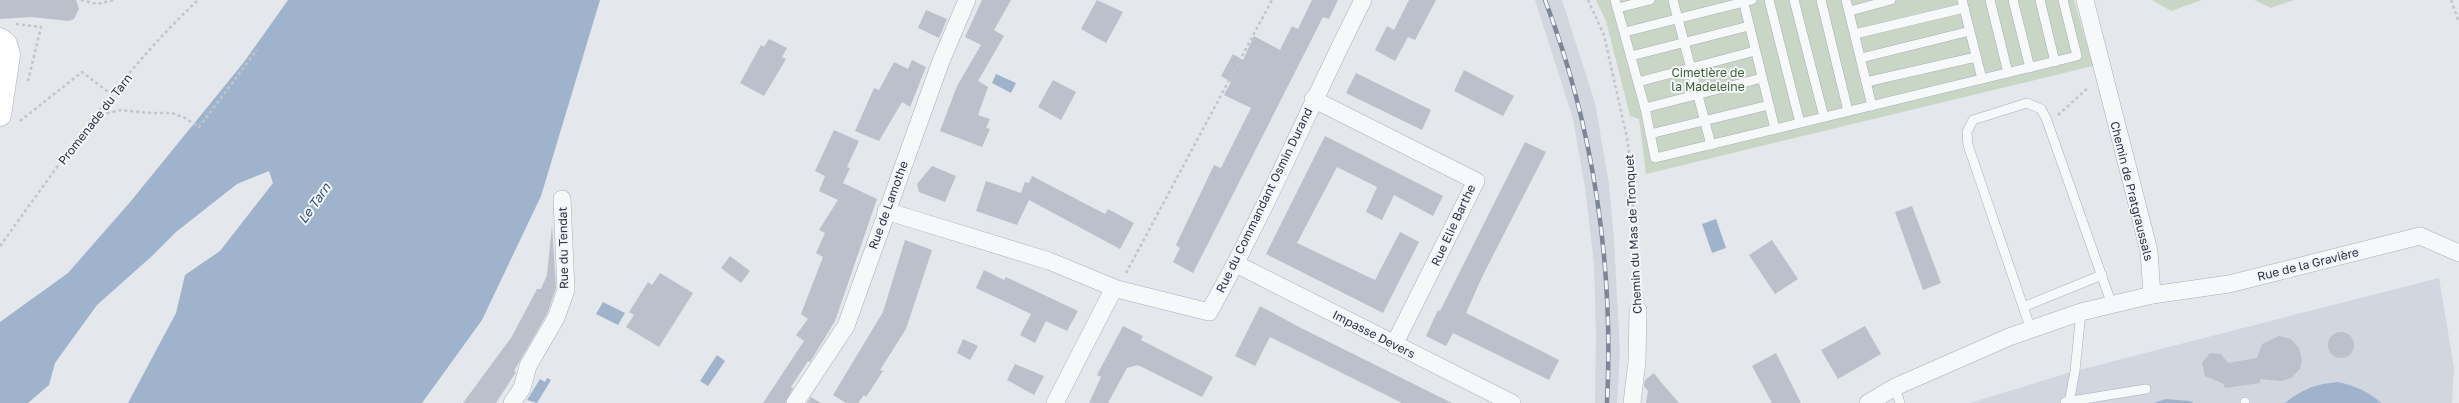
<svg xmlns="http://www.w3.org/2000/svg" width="2459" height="403" viewBox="0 0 2459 403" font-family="'Golos Text',sans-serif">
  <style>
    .built { fill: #d2d6de }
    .green { fill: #c9d6c5 }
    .water { fill: #9fb4cc }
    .building { fill: #bbc0ca }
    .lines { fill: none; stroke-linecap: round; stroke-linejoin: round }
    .lane-casing { stroke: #a9aeb7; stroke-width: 10 }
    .street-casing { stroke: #a9aeb7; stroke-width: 18 }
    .secondary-casing { stroke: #a9aeb7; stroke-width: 23 }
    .path { stroke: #c2c5cb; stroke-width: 2.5; stroke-dasharray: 3 3; stroke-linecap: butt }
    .lane { stroke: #f7f8fa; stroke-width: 9 }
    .street { stroke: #f7f8fa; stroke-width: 17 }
    .secondary { stroke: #fff; stroke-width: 22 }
    .rail-casing { stroke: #7d8696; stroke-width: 4.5 }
    .rail { stroke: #f4f6f9; stroke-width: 3; stroke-dasharray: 9; stroke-linecap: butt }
    .labels { text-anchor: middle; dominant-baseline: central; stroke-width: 4; stroke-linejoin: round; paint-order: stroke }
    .park-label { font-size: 12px; fill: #3f6138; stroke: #f4f6f9 }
    .street-label { font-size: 12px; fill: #2b3445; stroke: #f4f6f9 }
    .water-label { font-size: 13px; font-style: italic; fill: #34527a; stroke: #f4f6f9 }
  </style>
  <rect width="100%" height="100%" fill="#e4e7ec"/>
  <!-- built -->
  <g class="built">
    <path d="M1535 0H1562L1595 103 1609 184 1614 240 1620 353 1617 403H1595L1596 335 1594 264 1585 187 1573 119Z"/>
    <path d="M2439 278 2454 368 2452 403H1970L2075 371Z"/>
  </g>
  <!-- green -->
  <g class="green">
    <path d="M1596 0H2074L2093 66 1646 174 1639 119 1630 116 1606 21Z"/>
    <path d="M2152 0H2202L2171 11Z"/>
    <path d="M2254 0H2294L2271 8Z"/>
  </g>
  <!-- water -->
  <g class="water">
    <path d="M288 0H600L541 196 482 320 422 403H128L176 313 185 275 220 251 273 183 269 171 237 184 176 232 152 256 97 305 55 363 49 385 28 403H0V322L68 273 131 201 244 62Z"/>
    <path d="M996 74 1016 83 1011 93 992 83Z"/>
    <path d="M1716 219 1726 248 1712 253 1702 224Z"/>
    <path d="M603 302 625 313 618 325 596 314Z"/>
    <path d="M717 355 725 361 708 386 700 381Z"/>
    <path d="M547 378 551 380 537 403 527 400 540 379 545 382Z"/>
    <path d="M2338 382C2355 386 2368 391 2381 403H2285C2302 389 2316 384 2338 382Z"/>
    <path d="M2166 399 2190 401 2194 403H2154Z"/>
  </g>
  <!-- building -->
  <g class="building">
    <path d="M0 0H76L79 9 74 19 69 21 31 17 0 19Z"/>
    <path d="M982 0H1011L994 30 1004 36 978 81 988 87 978 115 990 119 986 128 990 129 982 147 940 131 957 86 981 45 965 37Z"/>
    <path d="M1097 0 1123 12 1106 43 1081 29Z"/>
    <path d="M1312 0H1338L1329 19 1323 17 1193 273 1173 262 1180 248 1176 245 1214 165 1221 168 1251 108 1224 95 1231 82 1221 76 1233 54 1243 60 1254 36 1280 50 1292 26 1298 29Z"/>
    <path d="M1409 0H1436L1415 40 1408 37 1395 61 1375 50 1387 26 1394 30Z"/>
    <path d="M926 10 947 19 939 38 918 28Z"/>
    <path d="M769 39 787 48 782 57 786 59 764 96 740 83 761 45 764 47Z"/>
    <path d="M912 60 926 67 910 107 902 102 879 141 855 131 874 88 879 90 894 62 908 69Z"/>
    <path d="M1464 70 1514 96 1503 116 1454 91Z"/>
    <path d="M1356 73 1431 110 1422 130 1346 93Z"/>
    <path d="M1053 80 1076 92 1061 120 1038 107Z"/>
    <path d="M834 130 859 141 847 167 850 168 843 183 877 199 835 321 810 362 808 361 791 387 793 388 785 403H763L804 341 796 335 808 319 801 314 823 257 816 253 825 233 819 230 838 200 819 191 825 176 815 171Z"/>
    <path d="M1325 136 1443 196 1433 216 1394 195 1382 220 1366 212 1377 187 1337 167 1297 243 1375 280 1400 232 1419 242 1383 313 1266 254Z"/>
    <path d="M1525 142 1546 152 1483 275 1466 313 1559 360 1549 380 1453 333 1446 346 1426 336 1438 310 1440 311Z"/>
    <path d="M932 166 956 176 945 202 919 192 917 184Z"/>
    <path d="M1032 176 1105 214 1108 209 1134 223 1120 249 1029 200 1017 225 976 211 986 181 1021 193 1025 182 1029 183Z"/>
    <path d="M1912 206 1941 283 1923 290 1895 212Z"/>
    <path d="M552 225 556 288 547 314 514 371 516 372 496 403H463L511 338 537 289H541L547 275Z"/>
    <path d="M905 240 932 250 906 329 880 370 883 371 866 397 864 395 858 403H846L833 395 883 312Z"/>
    <path d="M1772 240 1798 279 1775 294 1749 255Z"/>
    <path d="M730 256 750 271 741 283 721 268Z"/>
    <path d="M984 270 1004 280 1006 277 1078 311 1067 331 1046 321 1035 343 1020 335 1031 314 976 288Z"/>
    <path d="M660 273 693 293 659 347 626 327 634 315 629 312 648 282 652 285Z"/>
    <path d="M1260 306 1301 328 1452 403H1402L1270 337 1255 366 1235 356Z"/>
    <path d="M1123 326 1143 336 1141 340 1213 377 1202 397 1138 365 1127 368 1108 403H1089L1101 377 1097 375Z"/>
    <path d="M1865 326 1881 354 1838 379 1821 350Z"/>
    <circle cx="2341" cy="345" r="13"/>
    <path d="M2279 336 2291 339 2299 348 2302 360 2300 369 2291 378 2282 381 2260 379V383L2225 388 2224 384 2205 376 2202 363 2210 353 2221 354 2228 363 2257 358 2262 344Z"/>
    <path d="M963 339 978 346 970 360 957 353Z"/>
    <path d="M1776 353 1801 403H1772L1752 366Z"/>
    <path d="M1015 364 1044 376 1034 395 1007 380Z"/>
    <path d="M1654 373 1660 381 1679 403H1646L1648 391 1644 386 1645 380Z"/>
    <path d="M811 397 821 403H807Z"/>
  </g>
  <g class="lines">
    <defs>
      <g id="lane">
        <path d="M1615 0 1645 108 1655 158 2077 56 2063 0"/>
        <path d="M1673 0 1711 145"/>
        <path d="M1743 0 1775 129"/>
        <path d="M1769 0 1800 123"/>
        <path d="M1794 0 1824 117"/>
        <path d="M1821 0 1848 111"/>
        <path d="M1846 0 1872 106"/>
        <path d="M1962 0 1982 79"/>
        <path d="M1990 0 2008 73"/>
        <path d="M2013 0 2030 68"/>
        <path d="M2040 0 2055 62"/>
        <path d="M1618 8 1650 0"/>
        <path d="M1850 11 1891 0"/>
        <path d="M1625 32 1752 0"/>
        <path d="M1855 34 1964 8"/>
        <path d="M1631 56 1749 26"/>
        <path d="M1861 58 1970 31"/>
        <path d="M1638 82 1755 51"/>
        <path d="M1866 82 1976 57"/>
        <path d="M1645 108 1762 78"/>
        <path d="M1650 134 1769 105"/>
        <path d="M2023 307 2102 275"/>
        <path d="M2031 330 1968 145 1967 132 1973 120 2027 103 2041 109 2046 118 2112 305"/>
        <path d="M1895 387 1900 403"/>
        <path d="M2065 402 2146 389"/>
        <path d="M2245 402V403"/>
        <path d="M2069 403 2075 371 2081 312"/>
      </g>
      <g id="street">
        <path d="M1313 99 1476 181 1394 345"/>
        <path d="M886 211 1049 261 1117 289 1209 312C1266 211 1311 103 1363 0"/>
        <path d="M1236 264 1512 403"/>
        <path d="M2152 295 2229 284 2420 236 2459 253"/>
        <path d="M512 403 522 388 528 366 556 318 566 290 562 199"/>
        <path d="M795 403 846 326 941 61 967 0"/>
        <path d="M1055 403 1114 288"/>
        <path d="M1632 403 1637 362 1638 310"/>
        <path d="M1868 403 1895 387 2009 337 2081 312 2152 295 2149 251 2085 0"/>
      </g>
      <path id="secondary" d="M0 39 6 44 9 55 0 115"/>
    </defs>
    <!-- lane casing -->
    <use href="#lane" class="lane-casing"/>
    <!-- street casing -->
    <use href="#street" class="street-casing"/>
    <!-- secondary casing -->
    <use href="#secondary" class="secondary-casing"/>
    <!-- path -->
    <g class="path">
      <path d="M81 0 97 4 114 0"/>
      <path d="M1588 0 1604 35 1627 138 1631 166 1637 293"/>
      <path d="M2451 0 2459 22"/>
      <path d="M16 24 41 27 28 81"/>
      <path d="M2058 115 2089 87"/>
      <path d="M95 116 121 110 150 113H172L185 118 199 127 257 50"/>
      <path d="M20 121 82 72 111 94"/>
      <path d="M0 246C62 161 121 72 198 0"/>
      <path d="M1126 273 1272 0"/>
    </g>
    <!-- lane -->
    <use href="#lane" class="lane"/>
    <!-- street -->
    <use href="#street" class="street"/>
    <!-- secondary -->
    <use href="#secondary" class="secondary"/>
    <defs>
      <path id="rail" d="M1545 0C1594 128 1614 267 1607 403"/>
    </defs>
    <!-- rail casing -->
    <use href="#rail" class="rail-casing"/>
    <!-- rail -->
    <use href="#rail" class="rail"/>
  </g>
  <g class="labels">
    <!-- park labels -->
    <g class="park-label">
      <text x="1708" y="72">Cimetière de<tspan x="1708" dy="14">la Madeleine</tspan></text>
    </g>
    <!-- street labels -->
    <g class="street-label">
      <text transform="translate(95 119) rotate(-52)">Promenade du Tarn</text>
      <text transform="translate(2132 191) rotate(76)">Chemin de Pratgraussals</text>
      <text transform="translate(1264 200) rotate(-64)">Rue du Commandant Osmin Durand</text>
      <text transform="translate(888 205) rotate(-70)">Rue de Lamothe</text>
      <text transform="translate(1453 225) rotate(-65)">Rue Elie Barthe</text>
      <text transform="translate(1633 234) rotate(-93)">Chemin du Mas de Tronquet</text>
      <text transform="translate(563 248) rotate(-91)">Rue du Tendat</text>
      <text transform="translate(2308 264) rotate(-14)">Rue de la Gravière</text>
      <text transform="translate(1374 334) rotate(27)">Impasse Devers</text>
    </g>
    <!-- water labels -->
    <g class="water-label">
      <text transform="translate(314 203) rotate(-55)">Le Tarn</text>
    </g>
  </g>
</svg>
